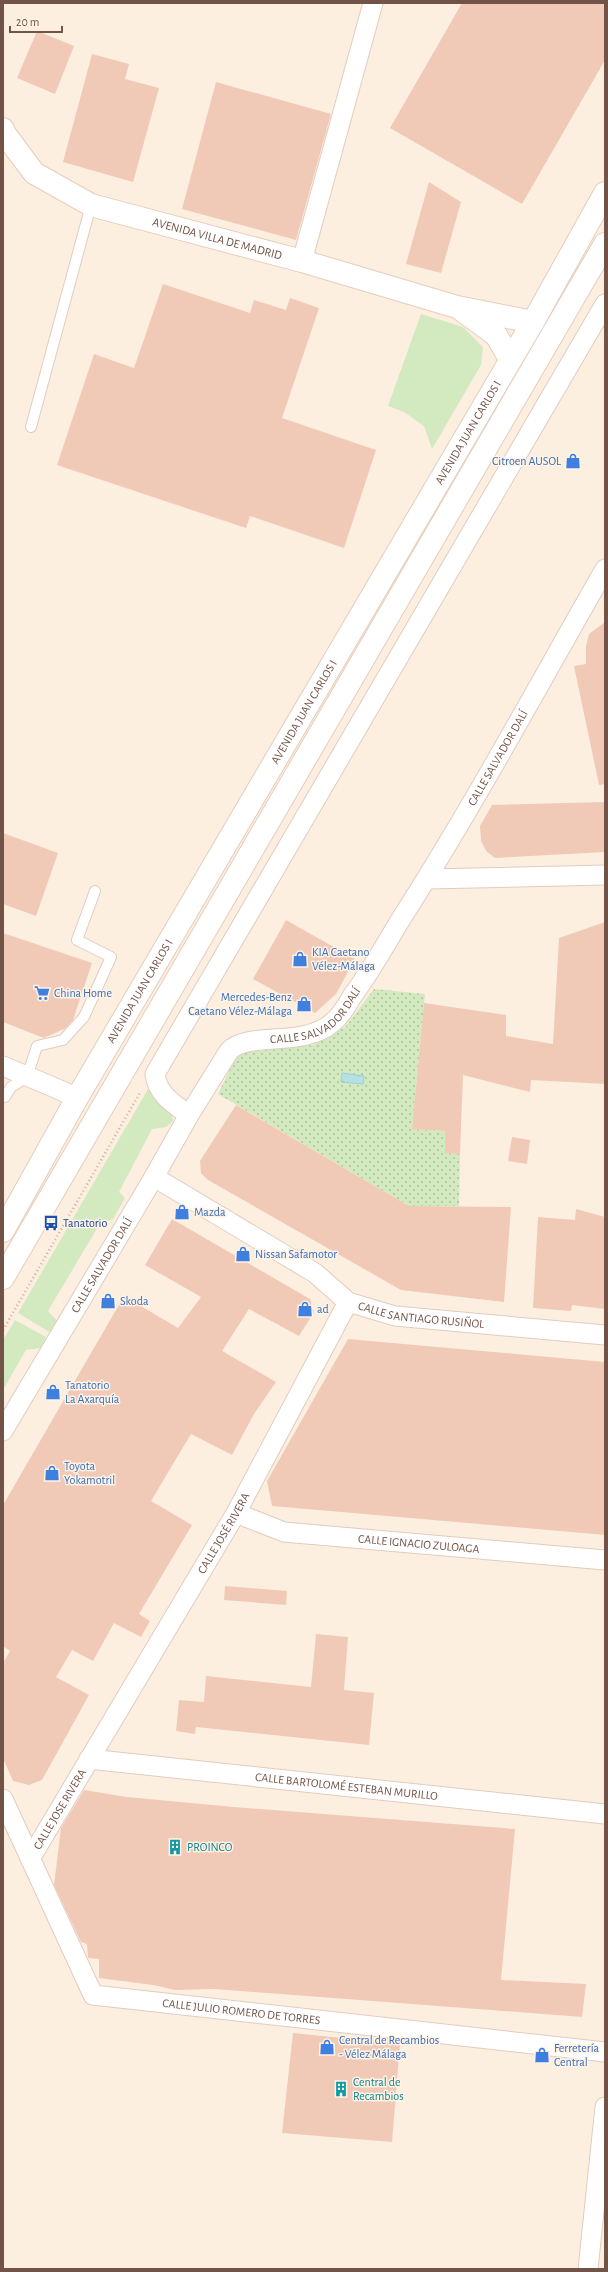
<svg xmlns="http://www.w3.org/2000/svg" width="608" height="2272" viewBox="0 0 608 2272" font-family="'Alegreya Sans',sans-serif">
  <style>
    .grass { fill: #d3e9bf }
    .park { fill: url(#park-dots) }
    .water { fill: url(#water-ripples); stroke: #9bd2d6 }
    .building { fill: #f1cab7 }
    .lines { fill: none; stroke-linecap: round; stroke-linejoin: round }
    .lane-casing { stroke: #e2ccbf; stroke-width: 12 }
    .street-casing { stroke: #e2ccbf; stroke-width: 21 }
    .secondary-casing { stroke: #e7cdbc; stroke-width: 24 }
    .path { stroke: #d5ad9b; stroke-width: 2.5; stroke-dasharray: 1 3; stroke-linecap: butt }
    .lane { stroke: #fff; stroke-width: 10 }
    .street { stroke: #fff; stroke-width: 19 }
    .secondary { stroke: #fff; stroke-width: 22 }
    .labels { text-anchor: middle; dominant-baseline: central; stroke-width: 3; stroke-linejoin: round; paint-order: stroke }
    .street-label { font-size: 12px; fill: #725348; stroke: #fff3e5 }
    .shop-label { font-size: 12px; fill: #366cbe; stroke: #fff3e5; text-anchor: start }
    .transit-label { font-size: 12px; fill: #164399; stroke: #fff3e5; text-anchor: start }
    .culture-label { font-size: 12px; fill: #0d838f; stroke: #fff3e5; text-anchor: start }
  </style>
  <defs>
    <pattern id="park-dots" width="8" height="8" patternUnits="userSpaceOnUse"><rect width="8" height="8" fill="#d3e9bf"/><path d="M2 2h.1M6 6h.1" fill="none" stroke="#b0bf9d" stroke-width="1.8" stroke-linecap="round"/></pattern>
    <pattern id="water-ripples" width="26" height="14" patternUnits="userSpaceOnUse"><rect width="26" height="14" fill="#b5e1e5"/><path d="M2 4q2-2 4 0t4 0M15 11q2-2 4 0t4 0" fill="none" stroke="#98b9bc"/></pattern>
  </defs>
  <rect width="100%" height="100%" fill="#fcefe0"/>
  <!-- grass -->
  <g class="grass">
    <path d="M421 314 463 327 483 347 481 365 432 449 424 426 404 412 388 406Z"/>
    <path d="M151 1084 172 1113 173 1121 166 1127 152 1129 119 1192 125 1198 113 1219 99 1225 48 1311 57 1321 51 1333 18 1313Z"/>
    <path d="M15 1320 46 1337 41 1348 26 1350 3 1390V1340Z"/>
  </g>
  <!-- park -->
  <path class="park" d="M374 989 425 994 412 1129 445 1131V1153L460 1154 459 1206H409L218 1094 238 1053 313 1045 345 1027Z"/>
  <!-- water -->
  <path class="water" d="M342 1073 364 1076 363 1084 341 1082Z"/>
  <!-- building -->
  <g class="building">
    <path d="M462 3H605V60L522 204 390 128Z"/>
    <path d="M37 31 74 46 55 94 17 78Z"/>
    <path d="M92 54 129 64 125 79 159 88 133 182 63 162Z"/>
    <path d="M216 82 331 114 296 240 182 209Z"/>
    <path d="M429 182 461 202 441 273 406 264Z"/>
    <path d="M163 284 250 313 254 300 286 310 290 298 319 308 282 418 376 450 344 548 250 516 246 528 57 465 94 354 134 368Z"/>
    <path d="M605 622V784L599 785 574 666 586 664V646L589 634Z"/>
    <path d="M605 802V852L495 858 487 852 481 841 480 826 492 805Z"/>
    <path d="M3 833 58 853 36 916 3 904Z"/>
    <path d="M286 920 355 959 336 994 315 1013 253 979Z"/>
    <path d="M605 922V1084L531 1080 530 1092 463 1075 460 1154 445 1153V1131L412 1129 424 1003 506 1015V1036L553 1044 559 938Z"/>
    <path d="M3 933 92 963 73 1020 66 1028 44 1038 3 1022Z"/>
    <path d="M236 1105 409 1206 511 1207 504 1302 401 1290 208 1180 201 1173 200 1161Z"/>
    <path d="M512 1137 530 1140 527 1164 508 1161Z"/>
    <path d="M576 1209 605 1217V1309L572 1305 571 1311 533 1308 538 1217 575 1220Z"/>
    <path d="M172 1219 310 1299 314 1312 299 1336 249 1309 222 1351 276 1382 254 1414 232 1455 191 1434 151 1501 192 1525 139 1614 150 1621 141 1637 114 1623 93 1661 72 1650 56 1677 89 1695 42 1780 29 1785 13 1781 3 1758V1663L10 1651 3 1646V1505L124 1296 178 1328 201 1297 145 1265Z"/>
    <path d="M348 1339 605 1362V1535L272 1506 267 1481Z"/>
    <path d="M225 1586 287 1591 286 1605 224 1600Z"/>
    <path d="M316 1634 348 1637 344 1690 374 1693 369 1745 196 1727 195 1734 176 1731 179 1700 204 1702 206 1676 311 1687Z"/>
    <path d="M84 1790 127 1797 234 1807 515 1829 501 1980 586 1984 582 2017 214 1989 175 1990 153 1985 99 1978V1959L88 1958 87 1944 81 1942 54 1885 61 1828Z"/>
    <path d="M293 2033 400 2044 392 2142 282 2133Z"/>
  </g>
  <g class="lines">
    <defs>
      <g id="lane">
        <path d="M31 427 91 205"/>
        <path d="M5 1097 11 1087 27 1077 37 1046 63 1040 84 1017 111 957 77 940 95 891"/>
      </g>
      <g id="street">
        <path d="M302 261 373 3"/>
        <path d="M427 879 605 875"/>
        <path d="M3 1066C28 1077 53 1086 77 1098"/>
        <path d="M189 1115C174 1104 157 1094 155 1074L605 304"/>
        <path id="s1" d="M154 1177 315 1273 348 1302 395 1316 605 1335"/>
        <path id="s2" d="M3 1431 154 1177 189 1115 229 1051C247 1031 303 1048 332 1023 341 1016 347 1005 353 995 371 971 385 945 401 919 474 805 538 686 605 569"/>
        <path id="s3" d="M236 1513 284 1532 605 1560"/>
        <path id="s4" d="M89 1759 605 1814"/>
        <path id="s5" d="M3 1799 93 1995 605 2052"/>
        <path id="s6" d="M30 1859 236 1513 348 1302"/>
        <path d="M588 2269 605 2107"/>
      </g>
      <g id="secondary">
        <path id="s7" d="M3 129 5 134 34 173 91 205 302 261 457 307 533 322"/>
        <path d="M463 311 496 335 510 359"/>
        <path id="s8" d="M3 1231 77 1098 533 322 605 193"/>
        <path d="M3 1278 605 244"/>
      </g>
    </defs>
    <!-- lane casing -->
    <use href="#lane" class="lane-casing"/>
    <!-- street casing -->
    <use href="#street" class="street-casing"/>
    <!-- secondary casing -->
    <use href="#secondary" class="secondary-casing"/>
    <!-- path -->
    <path class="path" d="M3 1330 141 1091"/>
    <!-- lane -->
    <use href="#lane" class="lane"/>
    <!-- street -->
    <use href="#street" class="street"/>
    <!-- secondary -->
    <use href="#secondary" class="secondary"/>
  </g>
  <!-- icons -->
  <defs>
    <symbol id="shop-bare" viewBox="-9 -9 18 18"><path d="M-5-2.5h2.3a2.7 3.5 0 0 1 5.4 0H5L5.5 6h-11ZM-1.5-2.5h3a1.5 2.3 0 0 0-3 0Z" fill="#3f7fe0" stroke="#fff3e5" stroke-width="2.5" paint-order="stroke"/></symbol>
    <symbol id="supermarket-bare" viewBox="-9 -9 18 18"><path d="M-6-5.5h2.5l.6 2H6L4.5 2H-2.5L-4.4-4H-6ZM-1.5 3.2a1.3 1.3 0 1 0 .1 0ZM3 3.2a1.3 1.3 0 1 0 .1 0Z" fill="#3f7fe0" stroke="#fff3e5" stroke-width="2.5" paint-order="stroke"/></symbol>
    <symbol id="bus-bare" viewBox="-9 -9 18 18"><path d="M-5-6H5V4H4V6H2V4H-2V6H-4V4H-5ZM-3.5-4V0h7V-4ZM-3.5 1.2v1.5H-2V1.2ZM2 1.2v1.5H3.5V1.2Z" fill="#1a4fb4" stroke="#fff3e5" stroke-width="2.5" paint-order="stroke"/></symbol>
    <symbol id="building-bare" viewBox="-9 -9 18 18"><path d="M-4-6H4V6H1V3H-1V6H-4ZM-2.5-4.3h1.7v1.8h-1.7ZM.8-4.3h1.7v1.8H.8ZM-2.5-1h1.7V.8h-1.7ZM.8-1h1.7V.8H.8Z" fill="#0f9aa8" stroke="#fff3e5" stroke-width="2.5" paint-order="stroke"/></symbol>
  </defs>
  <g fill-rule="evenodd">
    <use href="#shop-bare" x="562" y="450" width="22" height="22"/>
    <use href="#shop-bare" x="289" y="948" width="22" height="22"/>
    <use href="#supermarket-bare" x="31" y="982" width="22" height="22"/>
    <use href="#shop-bare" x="293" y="993" width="22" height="22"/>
    <use href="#shop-bare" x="171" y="1201" width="22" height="22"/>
    <use href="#bus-bare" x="40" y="1212" width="22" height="22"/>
    <use href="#shop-bare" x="232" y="1243" width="22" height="22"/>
    <use href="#shop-bare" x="97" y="1290" width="22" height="22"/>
    <use href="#shop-bare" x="294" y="1298" width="22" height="22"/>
    <use href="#shop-bare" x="42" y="1381" width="22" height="22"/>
    <use href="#shop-bare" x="41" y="1462" width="22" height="22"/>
    <use href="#building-bare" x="164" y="1836" width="22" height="22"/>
    <use href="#shop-bare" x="316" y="2036" width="22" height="22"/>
    <use href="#shop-bare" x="531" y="2044" width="22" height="22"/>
    <use href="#building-bare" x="330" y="2078" width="22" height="22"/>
  </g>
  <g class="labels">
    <!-- street labels -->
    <g class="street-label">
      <text stroke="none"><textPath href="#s7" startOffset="250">AVENIDA VILLA DE MADRID</textPath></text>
      <text stroke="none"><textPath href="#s8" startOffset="924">AVENIDA JUAN CARLOS I</textPath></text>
      <text stroke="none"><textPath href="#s8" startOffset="600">AVENIDA JUAN CARLOS I</textPath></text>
      <text stroke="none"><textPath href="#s2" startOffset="864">CALLE SALVADOR DALÍ</textPath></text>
      <text stroke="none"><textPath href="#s8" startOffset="276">AVENIDA JUAN CARLOS I</textPath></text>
      <text stroke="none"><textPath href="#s2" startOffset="540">CALLE SALVADOR DALÍ</textPath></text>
      <text stroke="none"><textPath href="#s2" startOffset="193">CALLE SALVADOR DALÍ</textPath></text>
      <text stroke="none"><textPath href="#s1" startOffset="306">CALLE SANTIAGO RUSIÑOL</textPath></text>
      <text stroke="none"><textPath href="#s6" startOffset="379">CALLE JOSÉ RIVERA</textPath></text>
      <text stroke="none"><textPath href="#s3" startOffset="187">CALLE IGNACIO ZULOAGA</textPath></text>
      <text stroke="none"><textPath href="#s4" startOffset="259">CALLE BARTOLOMÉ ESTEBAN MURILLO</textPath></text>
      <text stroke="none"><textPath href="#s6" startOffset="58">CALLE JOSE RIVERA</textPath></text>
      <text stroke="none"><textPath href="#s5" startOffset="365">CALLE JULIO ROMERO DE TORRES</textPath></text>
    </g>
    <!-- shop labels -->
    <g class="shop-label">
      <text x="561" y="461" text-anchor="end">Citroen AUSOL</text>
      <text x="312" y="952">KIA Caetano<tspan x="312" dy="14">Vélez-Málaga</tspan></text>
      <text x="54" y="993">China Home</text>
      <text x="292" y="997" text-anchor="end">Mercedes-Benz<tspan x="292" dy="14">Caetano Vélez-Málaga</tspan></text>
      <text x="194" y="1212">Mazda</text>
      <text x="255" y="1254">Nissan Safamotor</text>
      <text x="120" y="1301">Skoda</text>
      <text x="317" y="1309">ad</text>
      <text x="65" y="1385">Tanatorio<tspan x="65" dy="14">La Axarquía</tspan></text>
      <text x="64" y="1466">Toyota<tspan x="64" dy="14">Yokamotril</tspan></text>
      <text x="339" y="2040">Central de Recambios<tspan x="339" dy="14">- Vélez Málaga</tspan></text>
      <text x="554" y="2048">Ferretería<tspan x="554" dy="14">Central</tspan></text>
    </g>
    <!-- transit labels -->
    <g class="transit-label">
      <text x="63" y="1223">Tanatorio</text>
    </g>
    <!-- culture labels -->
    <g class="culture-label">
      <text x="187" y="1847">PROINCO</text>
      <text x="353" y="2082">Central de<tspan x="353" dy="14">Recambios</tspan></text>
    </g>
  </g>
  <!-- border -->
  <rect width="608" height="2272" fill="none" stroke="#725348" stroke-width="8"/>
  <!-- scale -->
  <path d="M10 26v6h52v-6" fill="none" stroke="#725348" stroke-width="2"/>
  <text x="16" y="26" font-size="12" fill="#725348" stroke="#fff3e5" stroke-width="3" paint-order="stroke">20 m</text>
</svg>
